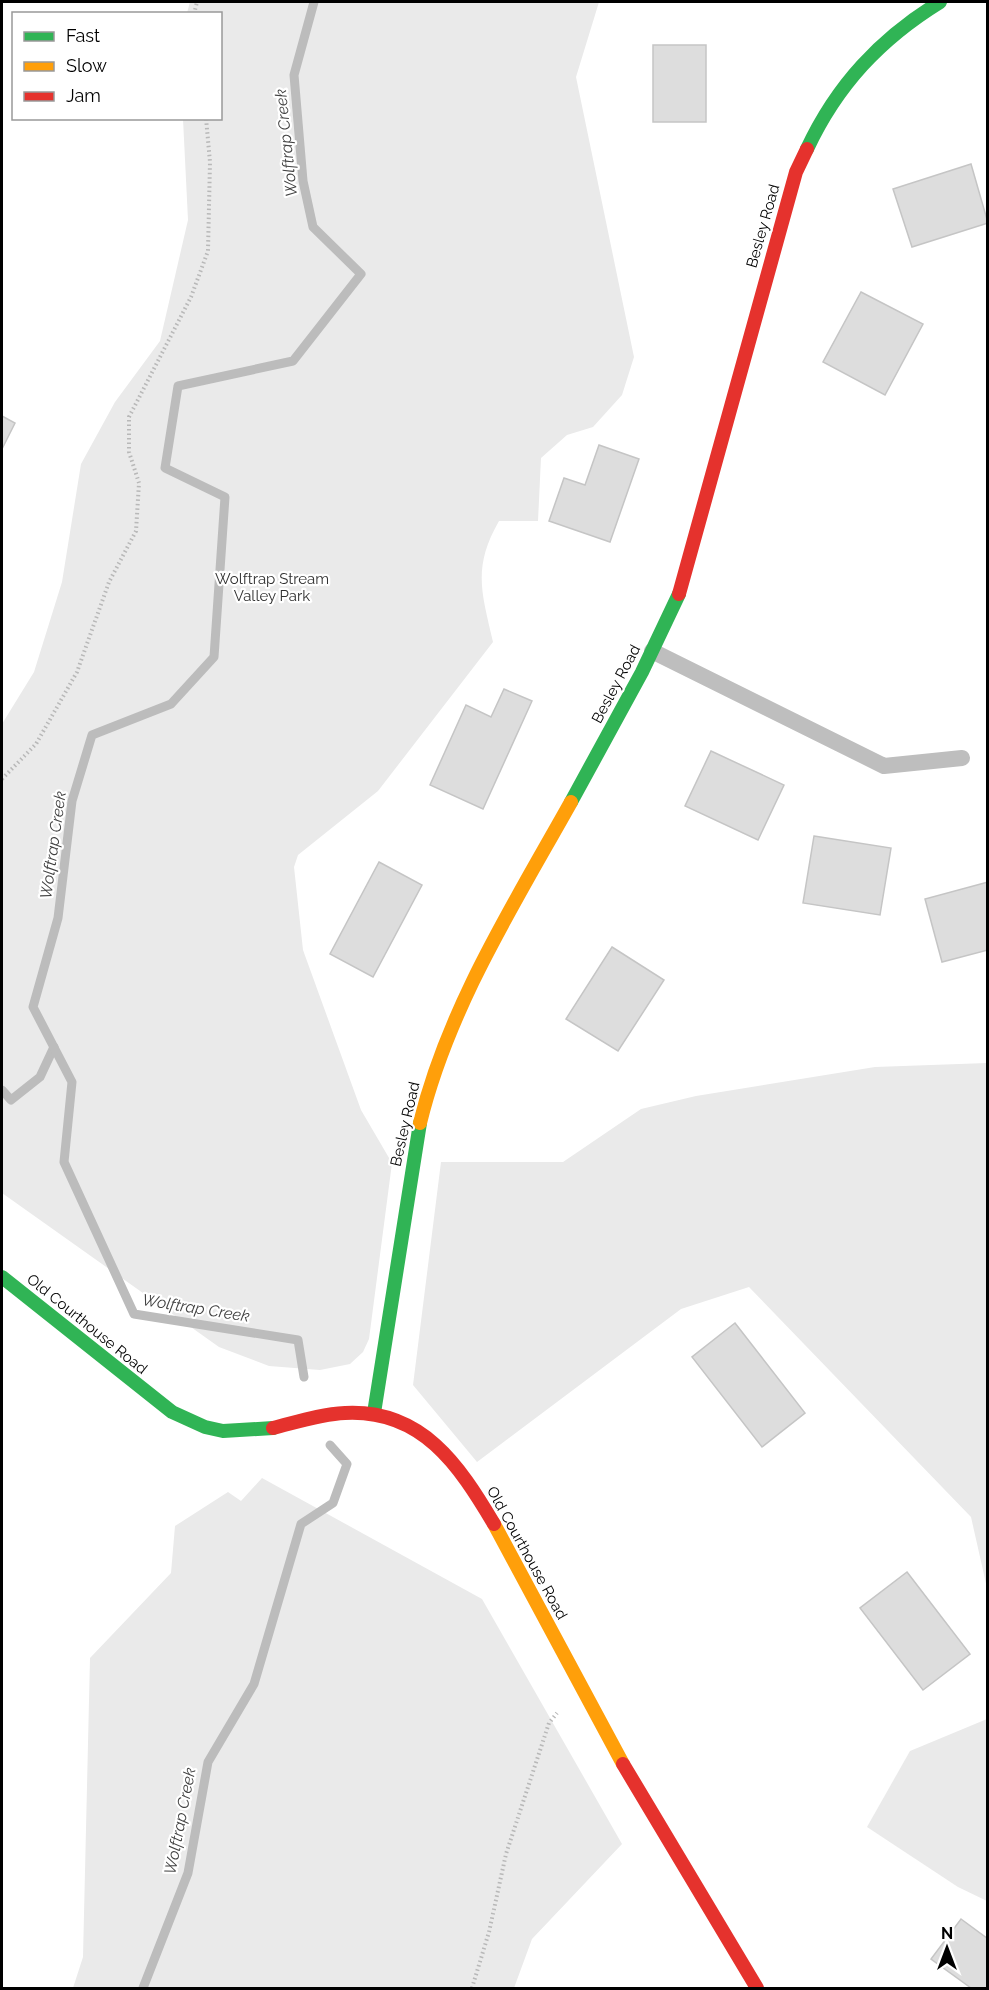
<svg xmlns="http://www.w3.org/2000/svg" width="989" height="1990" viewBox="0 0 989 1990" font-family="Raleway,sans-serif">
  <style>
    .green { fill: #eaeaea }
    .lines { fill: none; stroke-linecap: round; stroke-linejoin: round }
    .stream { stroke: #bcbcbc; stroke-width: 9 }
    .building { fill: #ddd; stroke: #c5c5c5; stroke-width: 1.5 }
    .path { stroke: #b8b8b8; stroke-width: 4; stroke-dasharray: 1.5 3; stroke-linecap: butt }
    .lane { stroke: #bebebe; stroke-width: 16 }
    .fast { stroke: #30b455; stroke-width: 14 }
    .slow { stroke: #ff9f0a; stroke-width: 14 }
    .jam { stroke: #e5322d; stroke-width: 14 }
    .labels { text-anchor: middle; dominant-baseline: central; stroke-width: 4.5; stroke-linejoin: round; paint-order: stroke }
    .street-label { font-size: 15px; fill: #000; stroke: #fff }
    .park-label { font-size: 15px; fill: #303030; stroke: #fff }
    .water-label { font-size: 16px; font-style: italic; fill: #414141; stroke: #fff }
  </style>
  <rect width="100%" height="100%" fill="#fff"/>
  <!-- green -->
  <g class="green">
    <path d="M190 2H599L576 77 634 357 622 395 593 427 567 435 541 458 538 521H499C472 568 482 593 493 642L378 791 298 855 294 867 303 950 361 1110 392 1163 369 1339 363 1352 350 1364 320 1370 269 1366 219 1347 2 1193V724L34 672 62 582 81 464 115 402 160 341 188 220 183 119 220 118V14L187 13Z"/>
    <path d="M987 1063V1588L971 1517 749 1287 681 1309 477 1462 413 1385 441 1162H563L641 1109 696 1096 875 1067Z"/>
    <path d="M262 1478 482 1599 622 1844 532 1939 514 1988H73L83 1957 90 1658 171 1573 175 1526 228 1492 241 1501Z"/>
    <path d="M987 1719V1901L958 1887 867 1827 910 1751Z"/>
  </g>
  <g class="lines">
    <!-- stream -->
    <g class="stream">
      <path d="M2 1090 11 1100 40 1077 54 1047"/>
      <path d="M304 1377 298 1340 134 1314 64 1162 72 1082 33 1007 58 918 72 801 92 735 171 704 214 657 225 497 165 468 178 386 293 361 361 274 313 227 303 181 294 75 314 2"/>
      <path d="M143 1988 188 1873 208 1762 254 1684 301 1524 333 1503 347 1464 330 1445"/>
    </g>
  </g>
  <!-- building -->
  <g class="building">
    <rect x="653" y="45" width="53" height="77"/>
    <path d="M971 164 988 223 912 247 893 189Z"/>
    <path d="M861 292 923 324 885 395 823 362Z"/>
    <path d="M2 416 15 423 2 449Z"/>
    <path d="M599 445 639 459 610 542 549 521 564 478 585 485Z"/>
    <path d="M504 689 532 701 483 809 430 785 466 705 491 717Z"/>
    <path d="M711 751 784 785 758 840 685 806Z"/>
    <path d="M814 836 891 848 880 915 803 903Z"/>
    <path d="M379 862 422 885 373 977 330 954Z"/>
    <path d="M988 882V950L942 962 925 899Z"/>
    <path d="M612 947 664 980 618 1051 566 1019Z"/>
    <path d="M735 1323 805 1413 762 1447 692 1357Z"/>
    <path d="M907 1572 970 1654 923 1690 860 1608Z"/>
    <path d="M961 1919 988 1939V1988H971L931 1959Z"/>
  </g>
  <g class="lines">
    <!-- path -->
    <g class="path">
      <path d="M194 14 197 2"/>
      <path d="M2 779 36 744 77 672 109 582 136 531 139 483 129 452V417L191 297 208 251 210 162 206 118"/>
      <path d="M472 1988 489 1932 506 1854 549 1723 557 1713"/>
    </g>
    <!-- lane -->
    <path class="lane" d="M652 651 884 766 962 758"/>
    <!-- fast -->
    <g class="fast">
      <path d="M807 149C837 85 880 39 940 2"/>
      <path d="M571 802 642 672 679 594"/>
      <path d="M2 1277 172 1412 205 1427 223 1431 273 1428"/>
      <path d="M374 1413 420 1123"/>
    </g>
    <!-- slow -->
    <g class="slow">
      <path d="M420 1123C448 1008 514 904 571 802"/>
      <path d="M494 1524 623 1764"/>
    </g>
    <!-- jam -->
    <g class="jam">
      <path d="M679 594 796 172 807 149"/>
      <path d="M273 1428C297 1422 321 1414 345 1413 422 1409 459 1465 494 1524"/>
      <path d="M623 1764 757 1988"/>
    </g>
  </g>
  <g class="labels">
    <!-- street labels -->
    <g class="street-label">
      <text transform="translate(763 226) rotate(-74)">Besley Road</text>
      <text transform="translate(616 684) rotate(-62)">Besley Road</text>
      <text transform="translate(405 1124) rotate(-77)">Besley Road</text>
      <text transform="translate(87 1324) rotate(39)">Old Courthouse Road</text>
      <text transform="translate(527 1553) rotate(61)">Old Courthouse Road</text>
    </g>
    <!-- park labels -->
    <g class="park-label">
      <text x="272" y="579">Wolftrap Stream<tspan x="272" dy="17">Valley Park</tspan></text>
    </g>
    <!-- water labels -->
    <g class="water-label">
      <text transform="translate(286 143) rotate(-96)">Wolftrap Creek</text>
      <text transform="translate(53 845) rotate(-82)">Wolftrap Creek</text>
      <text transform="translate(196 1308) rotate(9)">Wolftrap Creek</text>
      <text transform="translate(180 1821) rotate(-79)">Wolftrap Creek</text>
    </g>
  </g>
  <!-- border -->
  <rect width="989" height="1990" fill="none" stroke="#000000" stroke-width="6"/>
  <!-- legend -->
  <rect x="12" y="12" width="210" height="108" fill="#ffffff" stroke="#999999" stroke-width="1.5"/>
  <rect x="24" y="32" width="30" height="9" fill="#30b455" stroke="#999999" stroke-width="1.5"/>
  <text x="66" y="42" font-size="18" fill="#000000">Fast</text>
  <rect x="24" y="62" width="30" height="9" fill="#ff9f0a" stroke="#999999" stroke-width="1.5"/>
  <text x="66" y="72" font-size="18" fill="#000000">Slow</text>
  <rect x="24" y="92" width="30" height="9" fill="#e5322d" stroke="#999999" stroke-width="1.5"/>
  <text x="66" y="102" font-size="18" fill="#000000">Jam</text>
  <!-- north arrow -->
  <g transform="translate(947 1948)" stroke="#ffffff" stroke-width="4.5" paint-order="stroke">
  <path d="M0-4.5L10 22L0 15L-10 22Z" fill="#000000"/>
  <text y="-9" font-size="16" font-weight="bold" text-anchor="middle" fill="#000000">N</text>
  </g>
</svg>
